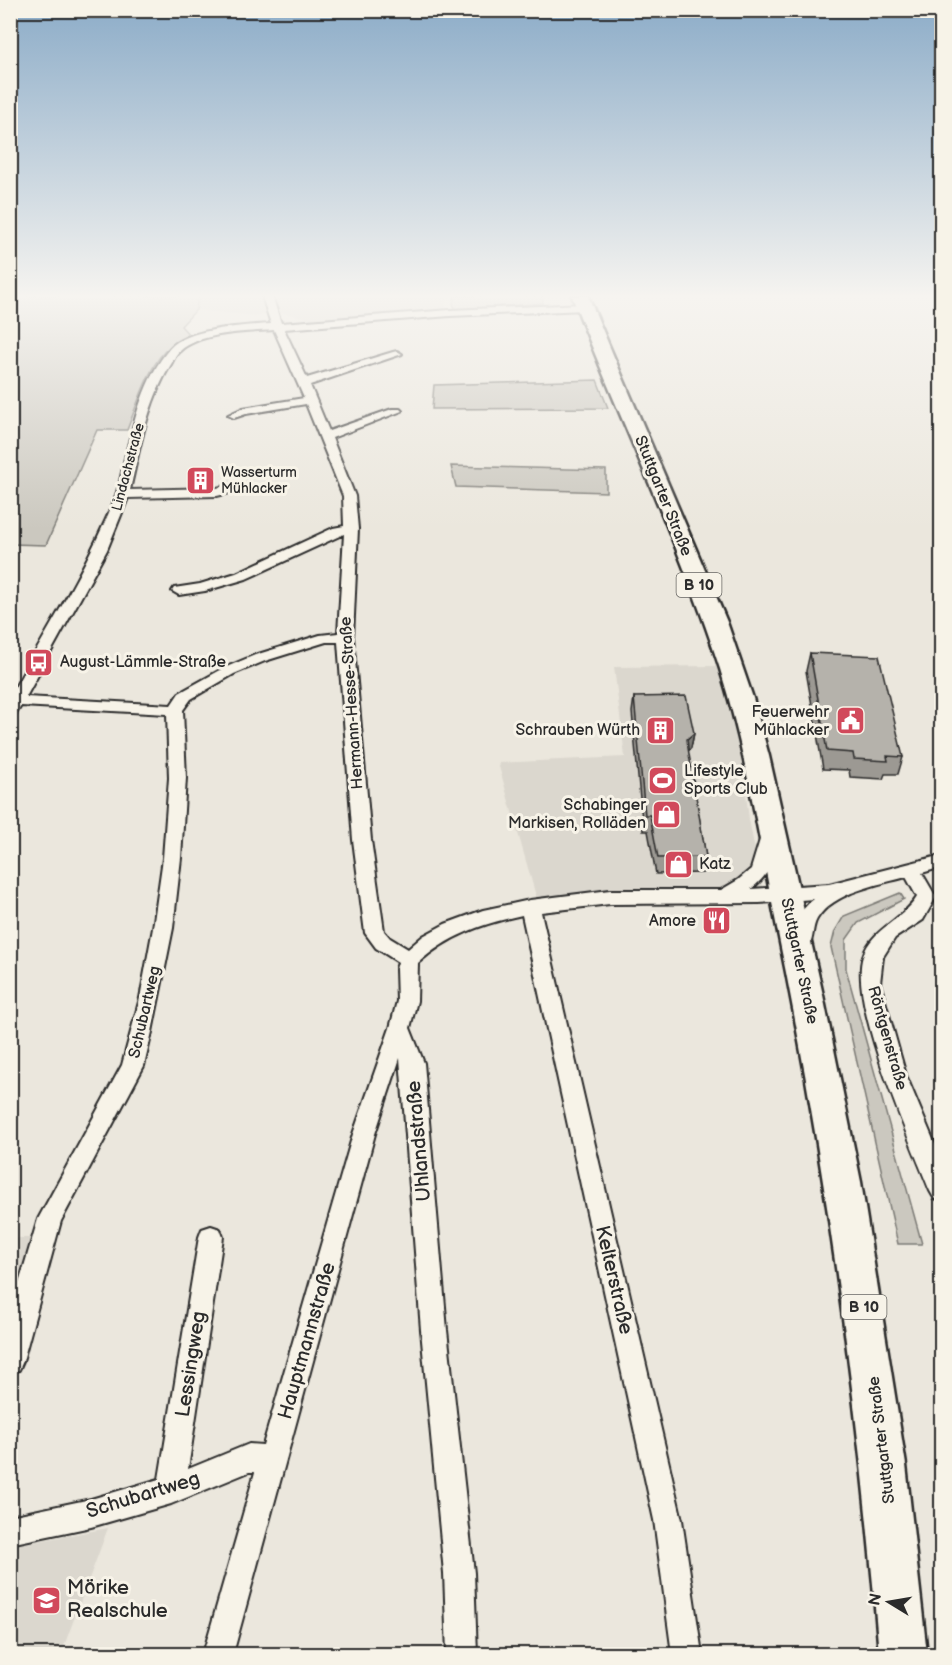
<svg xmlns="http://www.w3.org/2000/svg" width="952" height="1665" viewBox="0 0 952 1665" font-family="'Balsamiq Sans',sans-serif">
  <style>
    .built { fill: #dbd7ce }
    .green { fill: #cbc8bf; stroke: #7b7a75; stroke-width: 1.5 }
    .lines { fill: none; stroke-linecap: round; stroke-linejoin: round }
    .street-casing { stroke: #2b2b2b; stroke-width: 4 }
    .primary-casing { stroke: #2b2b2b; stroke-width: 5 }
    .street { fill: #f7f3e8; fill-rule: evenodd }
    .primary { fill: #f7f3e8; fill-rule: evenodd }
    .wall { fill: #9c9993; stroke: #2b2b2b; stroke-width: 1.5 }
    .shaded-wall { fill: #7f7d78; stroke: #2b2b2b; stroke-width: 1.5 }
    .building { fill: #b5b2ab; stroke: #2b2b2b; stroke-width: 1.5 }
    .labels { text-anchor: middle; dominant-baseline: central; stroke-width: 6; stroke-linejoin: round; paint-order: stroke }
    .far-street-label { font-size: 14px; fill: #2b2b2b; stroke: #f7f3e8 }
    .far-poi-label { font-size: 14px; fill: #2b2b2b; stroke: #f7f3e8; text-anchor: start }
    .shield { fill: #f7f3e8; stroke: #686764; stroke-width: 1.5 }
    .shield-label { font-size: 15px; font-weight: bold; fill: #2b2b2b }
    .street-label { font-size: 16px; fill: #2b2b2b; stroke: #f7f3e8 }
    .poi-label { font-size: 16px; fill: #2b2b2b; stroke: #f7f3e8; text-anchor: end }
    .near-street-label { font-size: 20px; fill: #2b2b2b; stroke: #f7f3e8 }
    .near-poi-label { font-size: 20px; fill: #2b2b2b; stroke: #f7f3e8; text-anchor: start }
  </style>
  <rect width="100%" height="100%" fill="#ebe7dd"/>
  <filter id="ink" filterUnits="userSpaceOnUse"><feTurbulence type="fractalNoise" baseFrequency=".0167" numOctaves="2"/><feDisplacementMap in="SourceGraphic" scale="12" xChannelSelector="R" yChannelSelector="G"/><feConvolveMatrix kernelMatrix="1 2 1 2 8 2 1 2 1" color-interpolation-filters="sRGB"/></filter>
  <g filter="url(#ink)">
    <!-- built -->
    <g class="built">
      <path d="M198 296H448L445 308 440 311 311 319 284 313 256 316 196 310Z"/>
      <path d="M718 666 740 746 749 819 763 893 538 903 498 763 625 757 614 667Z"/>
      <path d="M11 1238H36L11 1321Z"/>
      <path d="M108 1528 61 1654H11V1546Z"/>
    </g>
    <!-- green -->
    <g class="green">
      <path d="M11 296H198L196 310 181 326 192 338C185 341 177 343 170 347 150 360 136 408 127 430H97L46 545 11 544Z"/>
      <path d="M455 296H542L543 303 456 310 453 304Z"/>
      <path d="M597 380 608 408 432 409 434 385Z"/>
      <path d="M451 466 606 470V492L456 487Z"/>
      <path d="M900 893 904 899 858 923 846 940V969L922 1244H898L831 947 835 931 844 916Z"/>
    </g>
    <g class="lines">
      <defs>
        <path id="street" d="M262 296H272L281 323 450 310 584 304 589 307 584 310 450 316 284 329 307 378 393 352 397 351 402 354 310 385 329 431 392 409H400L402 411 332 438 355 496 358 529 353 637 371 840 384 931 390 938 408 949 423 936 445 924 483 910 530 900 610 890H721L738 880 751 869 762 833H774C786 851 765 879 751 889L829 884 942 855V867L922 873 936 897 923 920 895 938 883 957 880 983 906 1075 942 1161V1201L934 1198 930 1191C911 1143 848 1002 863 956 872 928 903 920 917 897L906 877C878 885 833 892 817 919 812 927 814 938 809 946L802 948 795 946C786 930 802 908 814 899L759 903 610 904 541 912 682 1520 702 1654H672L654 1520 522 915C482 924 449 935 418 963L417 1001 410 1028 424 1063 447 1330 474 1573 477 1654H447L444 1573 421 1330 400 1058 375 1134 233 1654H203L255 1472H249L171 1504 91 1527 10 1544V1516L91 1499 159 1479 199 1237 202 1229 211 1226 220 1229 223 1237 188 1469 249 1444 263 1445 353 1134 390 1028 397 1001 396 969 398 962 376 948 365 933 353 840 338 642H326L265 661 234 674 191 699 183 710 186 778 181 858 173 928 152 1032 144 1066 61 1221 23 1361 19 1370 10 1373V1314L38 1219 122 1065 140 998 153 928 163 858 169 778 167 714 21 706 16 714 10 716V696C47 631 87 567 115 498 120 485 122 471 125 458 134 421 144 378 170 348 188 328 245 326 271 324ZM274 330 304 398 243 408 228 415 234 418 246 414 306 404 343 496 344 526 333 528 236 573 200 584 174 588 172 591 179 595 205 591 246 579 344 534 338 633 320 635 255 655 224 668 179 693 171 705 26 697 107 550 128 498 217 496 237 491 238 488 232 484 217 488 130 490C140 448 147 404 170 366 173 362 175 354 180 351 200 332 247 332 274 330Z"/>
        <path id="primary" d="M572 296H588L727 622 753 698 769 756 823 995 861 1182 906 1465 927 1654H879C859 1408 826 1165 776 923 759 839 746 752 720 669 679 542 620 421 572 296Z"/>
      </defs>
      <!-- street casing -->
      <use href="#street" class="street-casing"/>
      <!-- primary casing -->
      <use href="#primary" class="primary-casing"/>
      <!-- street -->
      <use href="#street" class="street"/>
      <!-- primary -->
      <use href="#primary" class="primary"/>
    </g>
    <!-- wall -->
    <g class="wall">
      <path d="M810 653 903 757 898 774H885L883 779 850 777 849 770 823 769 806 671Z"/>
      <path d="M634 697 694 733 691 748 688 751 706 857 703 873 656 874 648 831H643L632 712Z"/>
    </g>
    <!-- shaded-wall -->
    <path class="shaded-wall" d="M694 733 691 748 685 755 687 739Z"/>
    <!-- building -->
    <g class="building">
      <path d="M810 653 879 656 903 757 887 756 888 761 854 759 853 753 827 751Z"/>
      <path d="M686 696 694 733 687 739 688 748 706 857 658 858 650 815H645L634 697Z"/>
    </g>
  </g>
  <!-- sky -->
  <linearGradient id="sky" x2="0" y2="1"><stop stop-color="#8cacc8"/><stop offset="0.56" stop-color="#f6f4f0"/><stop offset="1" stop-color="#f6f4f0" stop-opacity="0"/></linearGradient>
  <rect width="952" height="529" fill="url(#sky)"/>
  <!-- icons -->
  <defs>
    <symbol id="building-square" viewBox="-11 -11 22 22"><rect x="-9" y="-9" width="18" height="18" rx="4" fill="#d1495b" stroke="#f7f3e8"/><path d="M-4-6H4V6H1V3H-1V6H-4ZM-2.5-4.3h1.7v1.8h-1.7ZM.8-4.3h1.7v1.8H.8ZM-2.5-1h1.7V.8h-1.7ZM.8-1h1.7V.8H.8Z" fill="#fff"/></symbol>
    <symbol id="bus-square" viewBox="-11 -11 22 22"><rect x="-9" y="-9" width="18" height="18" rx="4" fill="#d1495b" stroke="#f7f3e8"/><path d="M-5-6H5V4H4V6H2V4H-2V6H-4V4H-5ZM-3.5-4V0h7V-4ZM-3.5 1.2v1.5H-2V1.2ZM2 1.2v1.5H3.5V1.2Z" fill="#fff"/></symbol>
    <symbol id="civic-square" viewBox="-11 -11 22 22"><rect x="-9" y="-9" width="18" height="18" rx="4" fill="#d1495b" stroke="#f7f3e8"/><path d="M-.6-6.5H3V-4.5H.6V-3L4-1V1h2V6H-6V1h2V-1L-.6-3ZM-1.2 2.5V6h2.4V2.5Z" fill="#fff"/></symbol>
    <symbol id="stadium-square" viewBox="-11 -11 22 22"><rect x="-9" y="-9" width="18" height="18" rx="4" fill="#d1495b" stroke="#f7f3e8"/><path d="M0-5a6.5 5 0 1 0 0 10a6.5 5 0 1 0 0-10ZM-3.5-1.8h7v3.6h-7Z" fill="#fff"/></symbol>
    <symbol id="shop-square" viewBox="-11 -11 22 22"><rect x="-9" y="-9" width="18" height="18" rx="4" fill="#d1495b" stroke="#f7f3e8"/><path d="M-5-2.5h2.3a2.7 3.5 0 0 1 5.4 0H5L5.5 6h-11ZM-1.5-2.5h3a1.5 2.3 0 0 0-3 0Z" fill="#fff"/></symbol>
    <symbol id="restaurant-square" viewBox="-11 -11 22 22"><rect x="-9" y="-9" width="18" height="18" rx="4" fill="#d1495b" stroke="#f7f3e8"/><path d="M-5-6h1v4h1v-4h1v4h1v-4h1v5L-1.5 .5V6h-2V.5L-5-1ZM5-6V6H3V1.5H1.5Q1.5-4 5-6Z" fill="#fff"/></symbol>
    <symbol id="school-square" viewBox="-11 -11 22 22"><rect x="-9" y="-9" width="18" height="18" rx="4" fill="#d1495b" stroke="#f7f3e8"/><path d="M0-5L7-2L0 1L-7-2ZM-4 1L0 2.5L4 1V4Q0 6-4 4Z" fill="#fff"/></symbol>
  </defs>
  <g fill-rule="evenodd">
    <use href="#building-square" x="184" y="464" width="33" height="33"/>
    <use href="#bus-square" x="22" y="646" width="33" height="33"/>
    <use href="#civic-square" x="834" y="704" width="33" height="33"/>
    <use href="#building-square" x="644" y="714" width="33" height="33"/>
    <use href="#stadium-square" x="646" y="764" width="33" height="33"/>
    <use href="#shop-square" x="650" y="798" width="33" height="33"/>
    <use href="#shop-square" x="662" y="848" width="33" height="33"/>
    <use href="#restaurant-square" x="700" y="904" width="33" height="33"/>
    <use href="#school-square" x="30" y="1584" width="33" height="33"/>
  </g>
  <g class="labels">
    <!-- far-street labels -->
    <g class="far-street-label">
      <text transform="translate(128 467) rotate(-75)">Lindachstraße</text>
    </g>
    <!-- far-poi labels -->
    <g class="far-poi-label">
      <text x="221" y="472">Wasserturm<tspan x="221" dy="16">Mühlacker</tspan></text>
    </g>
    <!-- shield labels -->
    <g class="shield">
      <rect x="676.5" y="573" width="45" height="24" rx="4.5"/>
      <rect x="841.5" y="1295" width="45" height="24" rx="4.5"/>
    </g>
    <g class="shield-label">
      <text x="699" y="585">B 10</text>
      <text x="864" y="1307">B 10</text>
    </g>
    <!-- street labels -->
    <g class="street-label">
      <text transform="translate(663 496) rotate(68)">Stuttgarter Straße</text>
      <text transform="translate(352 703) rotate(-94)">Hermann-Hesse-Straße</text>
      <text transform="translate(799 961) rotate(78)">Stuttgarter Straße</text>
      <text transform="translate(145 1012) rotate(-77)">Schubartweg</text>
      <text transform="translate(887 1038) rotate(74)">Röntgenstraße</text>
      <text transform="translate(882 1440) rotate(-97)">Stuttgarter Straße</text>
    </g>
    <!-- poi labels -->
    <g class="poi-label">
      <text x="60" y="662" text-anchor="start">August-Lämmle-Straße</text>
      <text x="829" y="712">Feuerwehr<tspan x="829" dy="18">Mühlacker</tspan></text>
      <text x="640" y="730">Schrauben Würth</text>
      <text x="684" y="771" text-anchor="start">Lifestyle<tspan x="684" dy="18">Sports Club</tspan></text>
      <text x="646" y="805">Schabinger<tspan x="646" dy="18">Markisen, Rolläden</tspan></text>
      <text x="699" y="864" text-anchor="start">Katz</text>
      <text x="696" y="921">Amore</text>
    </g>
    <!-- near-street labels -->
    <g class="near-street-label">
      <text transform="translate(419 1141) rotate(-95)">Uhlandstraße</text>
      <text transform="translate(614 1280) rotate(77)">Kelterstraße</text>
      <text transform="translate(307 1341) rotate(-74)">Hauptmannstraße</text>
      <text transform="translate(191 1364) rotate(-81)">Lessingweg</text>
      <text transform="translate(143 1495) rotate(-17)">Schubartweg</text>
    </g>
    <!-- near-poi labels -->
    <g class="near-poi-label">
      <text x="67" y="1588">Mörike<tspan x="67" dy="23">Realschule</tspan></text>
    </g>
  </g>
  <!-- margin -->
  <rect width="952" height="1665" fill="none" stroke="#f7f3e8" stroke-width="36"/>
  <rect x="18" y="18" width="916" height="1629" fill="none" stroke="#2b2b2b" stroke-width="2" filter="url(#ink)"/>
  <!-- north arrow -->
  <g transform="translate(889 1602) rotate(281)" stroke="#f7f3e8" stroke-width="4.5" paint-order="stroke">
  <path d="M0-4.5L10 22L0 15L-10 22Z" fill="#2b2b2b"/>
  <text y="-9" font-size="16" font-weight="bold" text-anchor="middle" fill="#2b2b2b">N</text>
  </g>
</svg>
